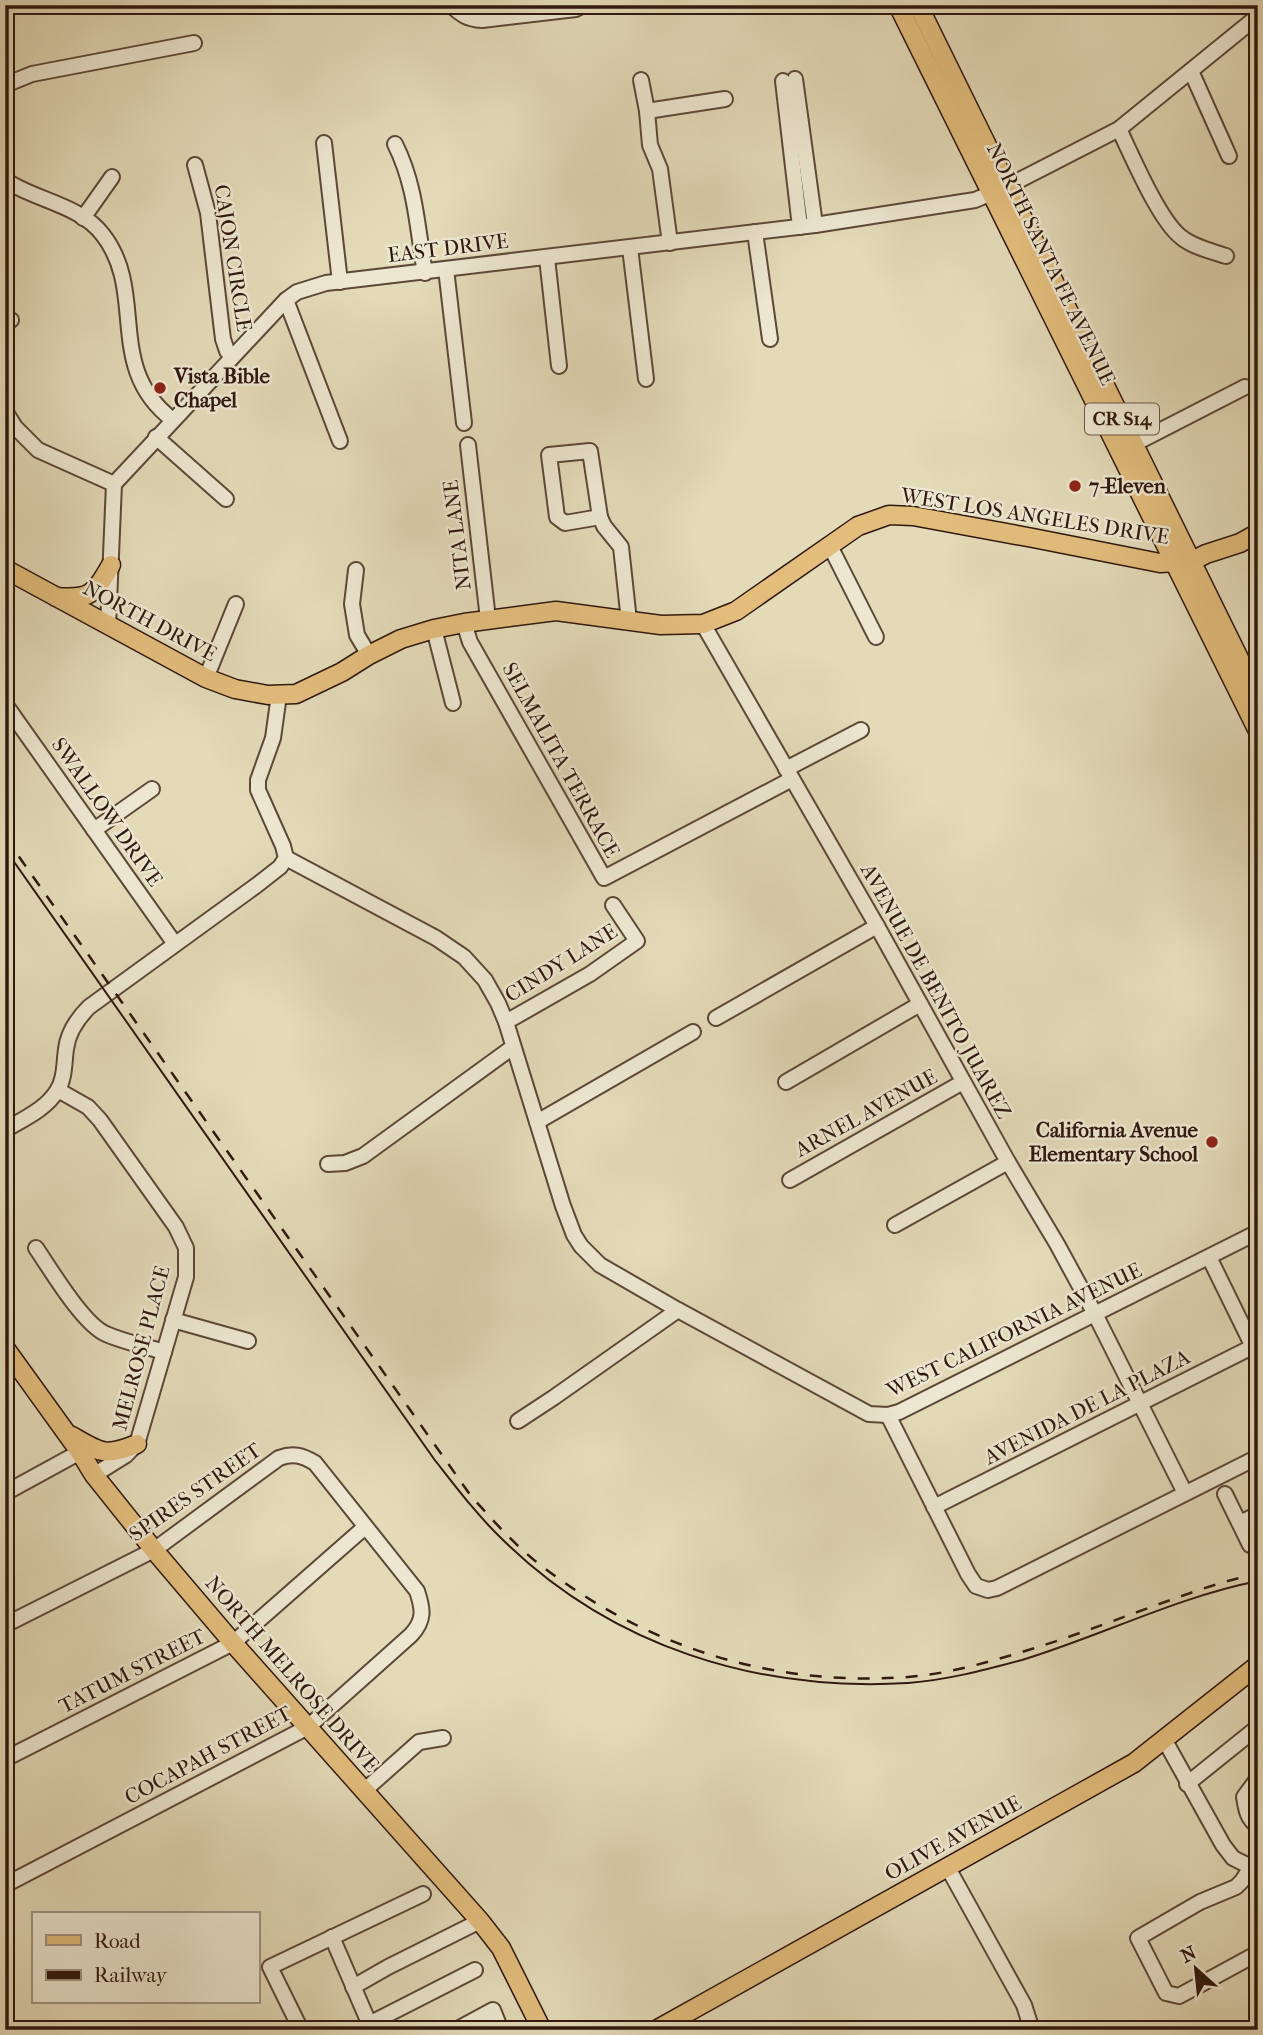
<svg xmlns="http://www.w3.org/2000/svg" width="1263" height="2035" viewBox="0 0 1263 2035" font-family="'IM FELL French Canon',serif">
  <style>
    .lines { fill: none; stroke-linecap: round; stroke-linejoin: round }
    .minor-casing { stroke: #5c4838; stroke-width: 18 }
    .major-casing { stroke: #2f180e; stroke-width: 21 }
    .minor { stroke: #ede7d1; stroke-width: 14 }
    .major { stroke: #e2bd7c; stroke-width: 18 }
    .tram { stroke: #2f180e; stroke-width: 2 }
    .rail { stroke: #2f180e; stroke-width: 2.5; stroke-dasharray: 12 12; stroke-linecap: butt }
    .poi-dot { fill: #8f2418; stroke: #ede7d1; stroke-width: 2.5 }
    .labels { text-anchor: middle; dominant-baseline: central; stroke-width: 5; stroke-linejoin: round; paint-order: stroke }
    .shield { fill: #ede7d1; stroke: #685648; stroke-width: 2 }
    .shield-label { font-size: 19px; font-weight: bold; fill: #2f180e }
    .street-label { font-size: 21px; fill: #2f180e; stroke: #ede7d1 }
    .poi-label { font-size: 21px; font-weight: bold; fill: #2f180e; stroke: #ede7d1; text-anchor: start }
  </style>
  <rect width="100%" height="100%" fill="#e3dab8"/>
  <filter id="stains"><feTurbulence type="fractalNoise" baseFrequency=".00286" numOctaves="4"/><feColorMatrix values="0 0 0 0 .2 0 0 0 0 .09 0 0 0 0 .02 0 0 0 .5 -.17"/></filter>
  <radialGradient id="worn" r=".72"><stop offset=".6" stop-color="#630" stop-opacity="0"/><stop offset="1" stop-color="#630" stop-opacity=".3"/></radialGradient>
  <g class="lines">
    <defs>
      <g id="minor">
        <path d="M451 5C461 15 468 19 482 20L576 9 583 5"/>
        <path d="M1191 71 1229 156"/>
        <path d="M795 79 815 225"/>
        <path d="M641 80 647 111 650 145 660 169 670 243"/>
        <path d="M783 81 800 227"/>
        <path d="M5 85 32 74 194 43"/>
        <path d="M647 111 725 99"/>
        <path d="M1119 129C1132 156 1159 220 1181 237 1193 247 1211 251 1226 256"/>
        <path d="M324 143 340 282"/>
        <path d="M395 144C416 186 417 227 425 273"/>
        <path d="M195 165 208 213 223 339 227 351 232 356"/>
        <path d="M5 180C34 200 81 205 103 235 148 293 104 368 173 420"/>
        <path d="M83 218 112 177"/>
        <path d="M755 232 770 339"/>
        <path d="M630 248 646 379"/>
        <path d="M547 258 559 366"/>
        <path d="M446 269 464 423"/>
        <path d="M286 300 340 441"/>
        <path d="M5 324 11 320"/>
        <path d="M5 411 15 427 38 450 114 484"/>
        <path d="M156 437 226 499"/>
        <path d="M1134 444 1245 387"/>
        <path d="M468 445 488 619"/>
        <path d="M590 451 600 517 565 523 557 517 549 455Z"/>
        <path d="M600 517 604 526 621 547 629 621"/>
        <path d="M830 546 876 637"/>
        <path d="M356 570 352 604 357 635 369 655"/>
        <path d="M464 623 470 642 604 878 792 779"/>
        <path d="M703 624 877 926 1008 1162 1057 1244 1095 1314 1185 1493"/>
        <path d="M108 626 114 484 286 300 297 292 326 283 815 225 975 200 1006 187 1119 129 1258 16"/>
        <path d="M434 629 453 703"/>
        <path d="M206 678 236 604"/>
        <path d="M5 704 175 944"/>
        <path d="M786 769 861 730"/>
        <path d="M94 830 152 789"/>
        <path d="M286 858 436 938 464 957 485 980 498 1003 506 1022 563 1206 574 1235 581 1246 600 1265 678 1310 869 1414 888 1415 899 1412 1258 1232"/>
        <path d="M716 1018 877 926"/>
        <path d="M506 1022 590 974 637 941 613 905"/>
        <path d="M786 1082 920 1004"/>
        <path d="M58 1090 88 1107 100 1120 176 1227 186 1248V1277L137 1444 126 1455 94 1475"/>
        <path d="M537 1122 693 1032"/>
        <path d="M5 1130C23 1119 45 1110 57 1091 65 1079 64 1063 66 1049 68 1032 77 1019 89 1007L257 885 280 867 286 858 283 846 258 790V780L273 738 279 695"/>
        <path d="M328 1164 345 1163 363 1156 513 1047"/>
        <path d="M790 1180 963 1082"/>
        <path d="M895 1225 1008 1162"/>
        <path d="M36 1248C51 1270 83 1324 106 1334 124 1342 145 1346 164 1352"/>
        <path d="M1209 1257 1258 1357"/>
        <path d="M173 1320 248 1341"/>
        <path d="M888 1415 968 1574 976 1586 988 1590 997 1588 1258 1457"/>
        <path d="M518 1421 553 1398 678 1310"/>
        <path d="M5 1493 80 1452"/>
        <path d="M1225 1494 1250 1545"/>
        <path d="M934 1507 1258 1344"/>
        <path d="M1240 1523 1258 1514"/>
        <path d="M5 1625 154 1550 279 1458C293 1453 302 1455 315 1463L417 1591C423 1609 425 1620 411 1635L308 1727 5 1885"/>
        <path d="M1164 1739 1223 1845 1233 1858 1251 1867"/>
        <path d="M5 1759 233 1643 365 1527"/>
        <path d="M1258 1778 1244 1797C1246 1809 1247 1819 1258 1826"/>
        <path d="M1187 1784 1258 1727"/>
        <path d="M365 1790 419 1742 443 1738"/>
        <path d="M948 1868 1024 2005 1032 2030"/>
        <path d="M1258 1869 1251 1867 1242 1881 1236 1887 1200 1902 1138 1938 1166 1993 1179 1996 1258 1953"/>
        <path d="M332 1937 372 2030"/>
        <path d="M353 1987 388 1967 480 1921"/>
        <path d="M369 2024 475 1970"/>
        <path d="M301 2030 270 1967 423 1894"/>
        <path d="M456 2030 493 2010 501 2030"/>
        <path d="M1257 2030H1258"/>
      </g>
      <g id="major">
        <path d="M898 5 1258 731"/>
        <path d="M918 5 1258 697"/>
        <path d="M5 569 206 678 235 689 268 695 296 694 342 672 369 655 401 639 434 629 464 623 556 611 661 625 703 624 736 611 858 526 889 515 913 516 1033 538 1160 563 1192 561 1206 554 1240 543 1258 533"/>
        <path d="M56 597C91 600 94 594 111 565"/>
        <path d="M5 1348 80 1452 94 1475 154 1550 233 1643 480 1921 501 1948 542 2030"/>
        <path d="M72 1436C101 1453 105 1457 137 1444"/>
        <path d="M656 2030 1134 1763 1258 1665"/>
      </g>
    </defs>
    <!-- minor casing -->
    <use href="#minor" class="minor-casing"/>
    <!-- major casing -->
    <use href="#major" class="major-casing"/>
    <!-- minor -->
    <use href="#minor" class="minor"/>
    <!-- major -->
    <use href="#major" class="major"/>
    <!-- tram -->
    <path class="tram" d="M5 849 434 1459C456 1487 477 1515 502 1539 612 1647 757 1692 908 1683 947 1680 985 1670 1022 1660 1101 1636 1177 1597 1258 1581"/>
    <!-- rail -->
    <path class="rail" d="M5 837 471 1496C491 1518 511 1541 534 1560 642 1646 770 1687 908 1677 947 1674 985 1663 1022 1652 1069 1638 1115 1620 1162 1603 1193 1592 1225 1580 1258 1574"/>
  </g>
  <!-- markers -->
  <g class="poi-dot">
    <circle cx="160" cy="388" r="7"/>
    <circle cx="1075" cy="486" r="7"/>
    <circle cx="1212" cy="1142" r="7"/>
  </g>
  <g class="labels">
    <!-- shield labels -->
    <rect class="shield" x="1085" y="403.5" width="74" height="31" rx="5"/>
    <g class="shield-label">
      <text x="1122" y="419">CR S14</text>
    </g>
    <!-- street labels -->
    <g class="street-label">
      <text transform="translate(448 248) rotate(-7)">EAST DRIVE</text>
      <text transform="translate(233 258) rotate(81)">CAJON CIRCLE</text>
      <text transform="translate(1051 264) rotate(64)">NORTH SANTA FE AVENUE</text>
      <text transform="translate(1035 516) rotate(9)">WEST LOS ANGELES DRIVE</text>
      <text transform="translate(457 535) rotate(-97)">NITA LANE</text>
      <text transform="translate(150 621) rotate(28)">NORTH DRIVE</text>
      <text transform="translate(561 760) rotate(61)">SELMALITA TERRACE</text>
      <text transform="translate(107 812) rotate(55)">SWALLOW DRIVE</text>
      <text transform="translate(561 963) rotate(-32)">CINDY LANE</text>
      <text transform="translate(936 991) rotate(61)">AVENUE DE BENITO JUAREZ</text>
      <text transform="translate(866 1113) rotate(-29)">ARNEL AVENUE</text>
      <text transform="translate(1014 1330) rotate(-26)">WEST CALIFORNIA AVENUE</text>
      <text transform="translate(141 1348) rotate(-75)">MELROSE PLACE</text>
      <text transform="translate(1087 1407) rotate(-27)">AVENIDA DE LA PLAZA</text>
      <text transform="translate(195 1492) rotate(-35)">SPIRES STREET</text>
      <text transform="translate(132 1671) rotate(-27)">TATUM STREET</text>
      <text transform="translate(292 1674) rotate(49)">NORTH MELROSE DRIVE</text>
      <text transform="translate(208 1755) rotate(-28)">COCAPAH STREET</text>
      <text transform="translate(953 1838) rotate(-29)">OLIVE AVENUE</text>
    </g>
    <!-- poi labels -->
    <g class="poi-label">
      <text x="174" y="376">Vista Bible<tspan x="174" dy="24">Chapel</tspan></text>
      <text x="1089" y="486">7-Eleven</text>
      <text x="1198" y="1130" text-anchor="end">California Avenue<tspan x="1198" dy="24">Elementary School</tspan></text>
    </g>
  </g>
  <!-- margin -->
  <rect width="1263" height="2035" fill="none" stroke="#e3dab8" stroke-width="28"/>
  <rect x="7" y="7" width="1249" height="2021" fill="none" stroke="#2f180e" stroke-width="3.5"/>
  <rect x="14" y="14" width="1235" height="2007" fill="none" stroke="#2f180e" stroke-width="2"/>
  <!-- legend -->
  <rect x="32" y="1912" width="228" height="91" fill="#ede7d1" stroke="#a19483" stroke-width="2"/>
  <rect x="46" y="1935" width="35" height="10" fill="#e2bd7c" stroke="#a19483" stroke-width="2"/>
  <text x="94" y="1948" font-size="21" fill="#2f180e">Road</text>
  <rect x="46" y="1970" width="35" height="10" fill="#2f180e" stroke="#a19483" stroke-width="2"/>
  <text x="94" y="1982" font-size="21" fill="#2f180e">Railway</text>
  <!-- north arrow -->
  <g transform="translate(1196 1969) rotate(333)" stroke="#ede7d1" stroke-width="5" paint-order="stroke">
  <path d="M0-5L12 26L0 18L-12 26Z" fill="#2f180e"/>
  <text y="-10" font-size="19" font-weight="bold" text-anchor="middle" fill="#2f180e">N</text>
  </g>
  <rect width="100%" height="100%" filter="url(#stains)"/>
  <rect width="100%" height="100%" fill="url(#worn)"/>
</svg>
